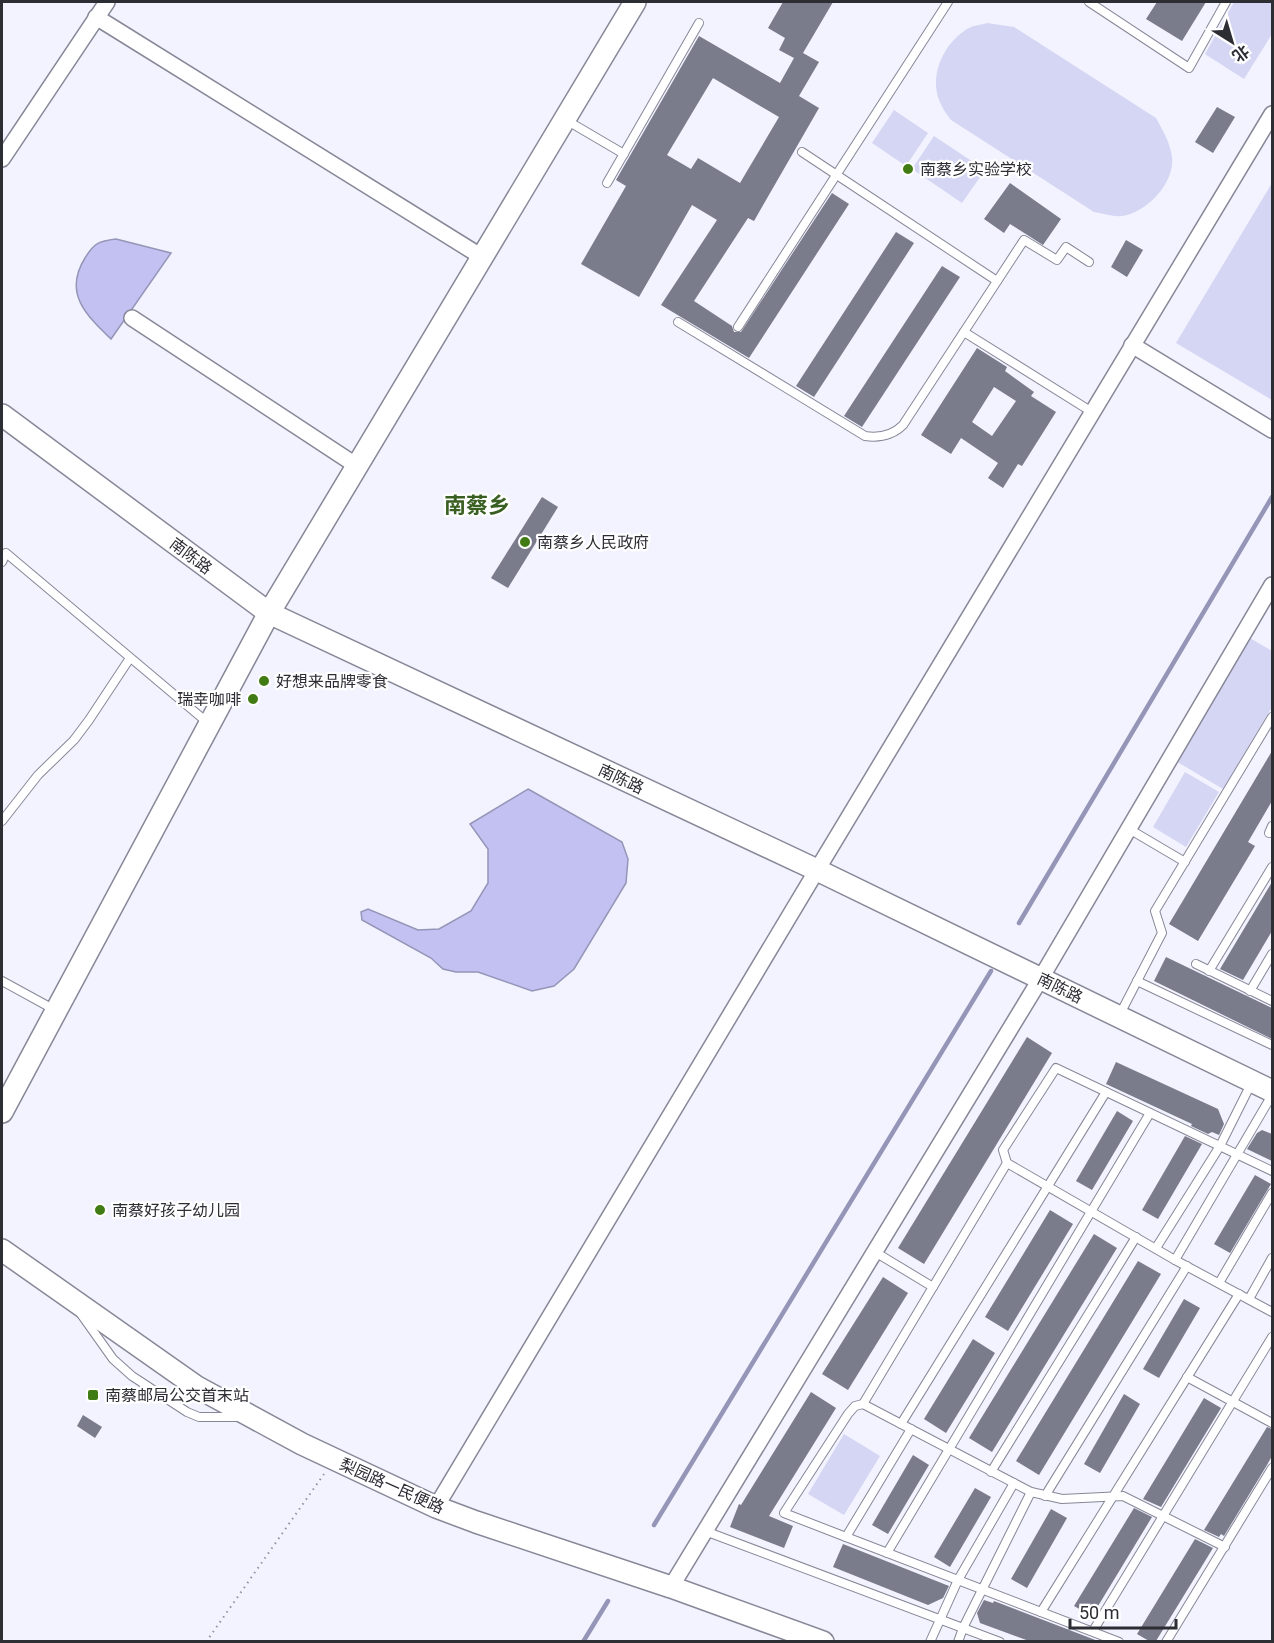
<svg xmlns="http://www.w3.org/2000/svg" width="1274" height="1643" viewBox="0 0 1274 1643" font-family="Roboto,'Noto Sans SC',sans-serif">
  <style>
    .green { fill: #d5d6f4 }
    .water { fill: #c2c1f1; stroke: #9595b8; stroke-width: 1.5 }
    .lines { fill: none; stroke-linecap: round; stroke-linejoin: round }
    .stream { stroke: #9595b8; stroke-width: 4.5 }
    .building { fill: #7a7b8b; fill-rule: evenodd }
    .lane-casing { stroke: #878798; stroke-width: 10 }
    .street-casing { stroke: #878798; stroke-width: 18 }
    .secondary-casing { stroke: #878798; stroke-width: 24 }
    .path { stroke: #93939c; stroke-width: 2; stroke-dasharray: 1.5 4.5; stroke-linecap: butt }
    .lane { stroke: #fff; stroke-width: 8 }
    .street { stroke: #fff; stroke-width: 15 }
    .secondary { stroke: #fff; stroke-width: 21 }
    .poi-dot { fill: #417b13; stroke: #fff; stroke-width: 2 }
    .labels { text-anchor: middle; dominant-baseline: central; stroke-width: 4.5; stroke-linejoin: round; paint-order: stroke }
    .poi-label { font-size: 16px; fill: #2d2d34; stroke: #fff; text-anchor: start }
    .street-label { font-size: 16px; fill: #2d2d34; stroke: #fff }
    .district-label { font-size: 22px; font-weight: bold; fill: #3a5f22; stroke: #fff }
  </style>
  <rect width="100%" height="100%" fill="#f2f3fe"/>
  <!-- green -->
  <g class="green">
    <path d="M1234 2H1272V34L1244 79 1205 54Z"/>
    <path d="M987 23 1014 27 1156 118C1163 131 1170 142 1172 157 1175 183 1147 212 1122 216 1113 217 1102 213 1094 212L951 120C946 114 942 107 939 100 929 74 945 41 969 28 974 25 981 25 987 23Z"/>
    <path d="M894 110 928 133 906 166 872 143Z"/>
    <path d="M934 136 985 170 962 203 912 169Z"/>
    <path d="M1272 183V400L1176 343Z"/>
    <path d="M1248 637 1272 651V707L1223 789 1174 760Z"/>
    <path d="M1185 772 1219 792 1186 847 1153 827Z"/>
    <path d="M844 1434 880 1456 844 1515 808 1494Z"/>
  </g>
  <!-- water -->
  <g class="water">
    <path d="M116 239 171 253 111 339C86 315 63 293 85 258 94 243 99 241 116 239Z"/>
    <path d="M528 789 622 842 628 859 626 883 574 969 554 986 532 991 478 972H456L443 969 431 958 362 920 361 912 368 909 418 930 439 929 471 911 488 883V849L470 824Z"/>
  </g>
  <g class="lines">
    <!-- stream -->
    <g class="stream">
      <path d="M1019 923 1272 497"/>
      <path d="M654 1525 991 971"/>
      <path d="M583 1642 608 1601"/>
    </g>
  </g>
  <!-- building -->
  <g class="building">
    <path d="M783 2H833L803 53 819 62 799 96 819 108 754 221 748 218 694 301 732 326 734 332H741L832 193 849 204 749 358 661 305 717 220 692 205 639 297 581 264 626 186 616 180 699 36 780 83 794 58 779 50 785 38 768 28ZM713 78 779 117 740 183 698 158 691 169 667 155Z"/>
    <path d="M1157 2H1206L1182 41 1146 19Z"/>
    <path d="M1217 107 1235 117 1213 153 1195 142Z"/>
    <path d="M1010 183 1061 219 1043 245 1010 224 1004 233 984 219Z"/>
    <path d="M896 232 914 243 814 397 796 386Z"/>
    <path d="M1126 240 1143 250 1127 277 1111 267Z"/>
    <path d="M942 266 960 277 862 427 844 416Z"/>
    <path d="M977 348 1007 367 1005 371 1034 392 1031 396 1056 412 1022 466 1018 464 1003 488 988 478 998 463 961 438 951 454 921 435ZM994 387 1016 401 992 436 972 422Z"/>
    <path d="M542 497 558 507 508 588 491 578Z"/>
    <path d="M1272 751V801L1248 842 1255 846 1198 941 1169 924Z"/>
    <path d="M1272 882V931L1243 980 1220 969Z"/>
    <path d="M1166 957 1272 1008V1039L1154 981Z"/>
    <path d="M1027 1037 1052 1053 924 1264 898 1248Z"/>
    <path d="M1116 1062 1218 1109 1224 1124 1219 1135 1212 1132 1208 1134 1191 1126 1192 1124 1106 1084Z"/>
    <path d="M1117 1111 1133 1121 1092 1190 1076 1181Z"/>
    <path d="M1262 1130 1272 1134V1161L1247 1149 1257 1133Z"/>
    <path d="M1185 1136 1202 1144 1158 1219 1142 1210Z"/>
    <path d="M1255 1175 1271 1184 1230 1253 1214 1244Z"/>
    <path d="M1050 1210 1073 1224 1008 1331 985 1317Z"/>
    <path d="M1094 1234 1117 1248 992 1452 969 1438Z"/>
    <path d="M1138 1261 1161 1274 1039 1475 1016 1461Z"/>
    <path d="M883 1277 908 1293 848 1390 822 1374Z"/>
    <path d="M1184 1299 1200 1308 1159 1378 1143 1369Z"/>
    <path d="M973 1339 995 1353 946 1433 924 1419Z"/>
    <path d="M811 1392 836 1408 769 1516 793 1526 784 1548 730 1527 739 1504 741 1505Z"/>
    <path d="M1124 1394 1140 1404 1100 1473 1084 1464Z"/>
    <path d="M1204 1398 1221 1408 1161 1507 1143 1499Z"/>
    <path d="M83 1415 102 1427 95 1438 77 1426Z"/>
    <path d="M1267 1427 1272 1429V1456L1267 1465 1224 1536 1221 1534 1219 1537 1204 1530Z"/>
    <path d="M913 1455 929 1465 888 1534 872 1525Z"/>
    <path d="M975 1488 991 1497 950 1567 934 1557Z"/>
    <path d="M1134 1508 1152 1517 1092 1616 1074 1606Z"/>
    <path d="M1051 1509 1067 1518 1027 1588 1011 1579Z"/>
    <path d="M1195 1539 1213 1548 1156 1641H1149L1137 1634Z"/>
    <path d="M843 1544 949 1586 943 1598 928 1605 833 1567Z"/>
    <path d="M984 1600 993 1603 994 1601 1098 1641H1029L980 1623 977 1613Z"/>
  </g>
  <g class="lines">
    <defs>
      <g id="lane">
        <path d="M1089 2 1189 68 1226 2"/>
        <path d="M566 120 624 154"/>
        <path d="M802 152 997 281"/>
        <path d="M607 183 699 23"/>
        <path d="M678 322 865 436C879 438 893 435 903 425L1024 240 1057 260 1066 247 1089 262"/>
        <path d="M738 327 948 2"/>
        <path d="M964 332 1092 412"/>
        <path d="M2 562 6 553 208 723"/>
        <path d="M2 821 38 775 74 740 89 720 130 658"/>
        <path d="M1129 829 1185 862"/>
        <path d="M1269 833 1272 826"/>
        <path d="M1196 964 1272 1001"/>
        <path d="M1209 971 1272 867"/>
        <path d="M2 981 55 1010"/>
        <path d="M1137 981 1272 1045"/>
        <path d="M1250 991 1272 954"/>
        <path d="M1119 1016 1162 933 1155 911 1272 717"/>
        <path d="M1007 1163 1003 1150 1056 1068 1272 1171"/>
        <path d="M1156 1248 1220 1146 1252 1082"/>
        <path d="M875 1252 933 1287"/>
        <path d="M1175 1260 1272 1095"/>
        <path d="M1219 1283 1272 1193"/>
        <path d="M1249 1299 1272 1258"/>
        <path d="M81 1314 113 1359 132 1376 187 1412 199 1417H238"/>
        <path d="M1187 1377 1272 1423"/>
        <path d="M901 1424 1106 1092"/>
        <path d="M911 1429 846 1537 1119 1642"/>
        <path d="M991 1472 1136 1237"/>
        <path d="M1045 1496 1187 1266"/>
        <path d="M705 1531 1000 1642"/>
        <path d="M846 1537 784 1513 848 1414 855 1406 863 1404"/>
        <path d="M1225 1547 1123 1496 1062 1499 1031 1492 863 1404 1007 1163 1175 1260 1272 1312"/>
        <path d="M887 1553 1150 1113"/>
        <path d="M1041 1612 1239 1294"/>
        <path d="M1093 1631 1272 1337"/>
        <path d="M930 1642 958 1580 1014 1483"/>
        <path d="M958 1642 963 1628 1031 1492"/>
        <path d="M1166 1642 1272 1468"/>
      </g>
      <g id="street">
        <path d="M96 17 482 257"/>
        <path d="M2 159 107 2"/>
        <path d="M132 318 357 466"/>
        <path d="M1132 345 1272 430"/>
        <path d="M436 1507 817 870 1272 114"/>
        <path d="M671 1587 1041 978 1272 585"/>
      </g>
      <g id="secondary">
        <path d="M2 415 269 613 817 870 1272 1091"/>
        <path d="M2 1112 269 613 635 2"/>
        <path d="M2 1250 197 1387 302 1444 436 1507 476 1522 671 1587 823 1642"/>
      </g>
    </defs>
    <!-- lane casing -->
    <use href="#lane" class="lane-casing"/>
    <!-- street casing -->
    <use href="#street" class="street-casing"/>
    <!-- secondary casing -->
    <use href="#secondary" class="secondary-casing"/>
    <!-- path -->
    <path class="path" d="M206 1642 324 1474"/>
    <!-- lane -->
    <use href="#lane" class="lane"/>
    <!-- street -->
    <use href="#street" class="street"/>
    <!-- secondary -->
    <use href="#secondary" class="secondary"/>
  </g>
  <!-- markers -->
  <g class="poi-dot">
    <circle cx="908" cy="169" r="6"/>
    <circle cx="525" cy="542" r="6"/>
    <circle cx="264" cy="681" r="6"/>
    <circle cx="253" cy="699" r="6"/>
    <circle cx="100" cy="1210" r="6"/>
    <rect x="87" y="1389" width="12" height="12" rx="3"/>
  </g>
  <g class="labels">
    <!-- poi labels -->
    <g class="poi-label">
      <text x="920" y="169">南蔡乡实验学校</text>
      <text x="537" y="542">南蔡乡人民政府</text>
      <text x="276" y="681">好想来品牌零食</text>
      <text x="241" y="699" text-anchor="end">瑞幸咖啡</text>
      <text x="112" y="1210">南蔡好孩子幼儿园</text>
      <text x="105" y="1395">南蔡邮局公交首末站</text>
    </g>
    <!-- street labels -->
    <g class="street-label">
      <text transform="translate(191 556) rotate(37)">南陈路</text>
      <text transform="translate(621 779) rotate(25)">南陈路</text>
      <text transform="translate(1060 988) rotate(26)">南陈路</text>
      <text transform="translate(392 1486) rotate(24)">梨园路一民便路</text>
    </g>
    <!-- district labels -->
    <g class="district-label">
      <text x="477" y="505">南蔡乡</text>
    </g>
  </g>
  <!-- border -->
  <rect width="1274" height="1643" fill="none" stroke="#2d2d34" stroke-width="6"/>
  <!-- north arrow -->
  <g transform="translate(1232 42) rotate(143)" stroke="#ffffff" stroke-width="4.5" paint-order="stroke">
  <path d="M0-4.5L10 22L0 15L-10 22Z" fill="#2d2d34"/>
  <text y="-9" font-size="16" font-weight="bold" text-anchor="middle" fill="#2d2d34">北</text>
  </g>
  <!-- scale -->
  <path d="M1070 1619v9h106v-9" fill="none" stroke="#2d2d34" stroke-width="3"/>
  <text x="1079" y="1619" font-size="18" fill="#2d2d34" stroke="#ffffff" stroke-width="4.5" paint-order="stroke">50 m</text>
</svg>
